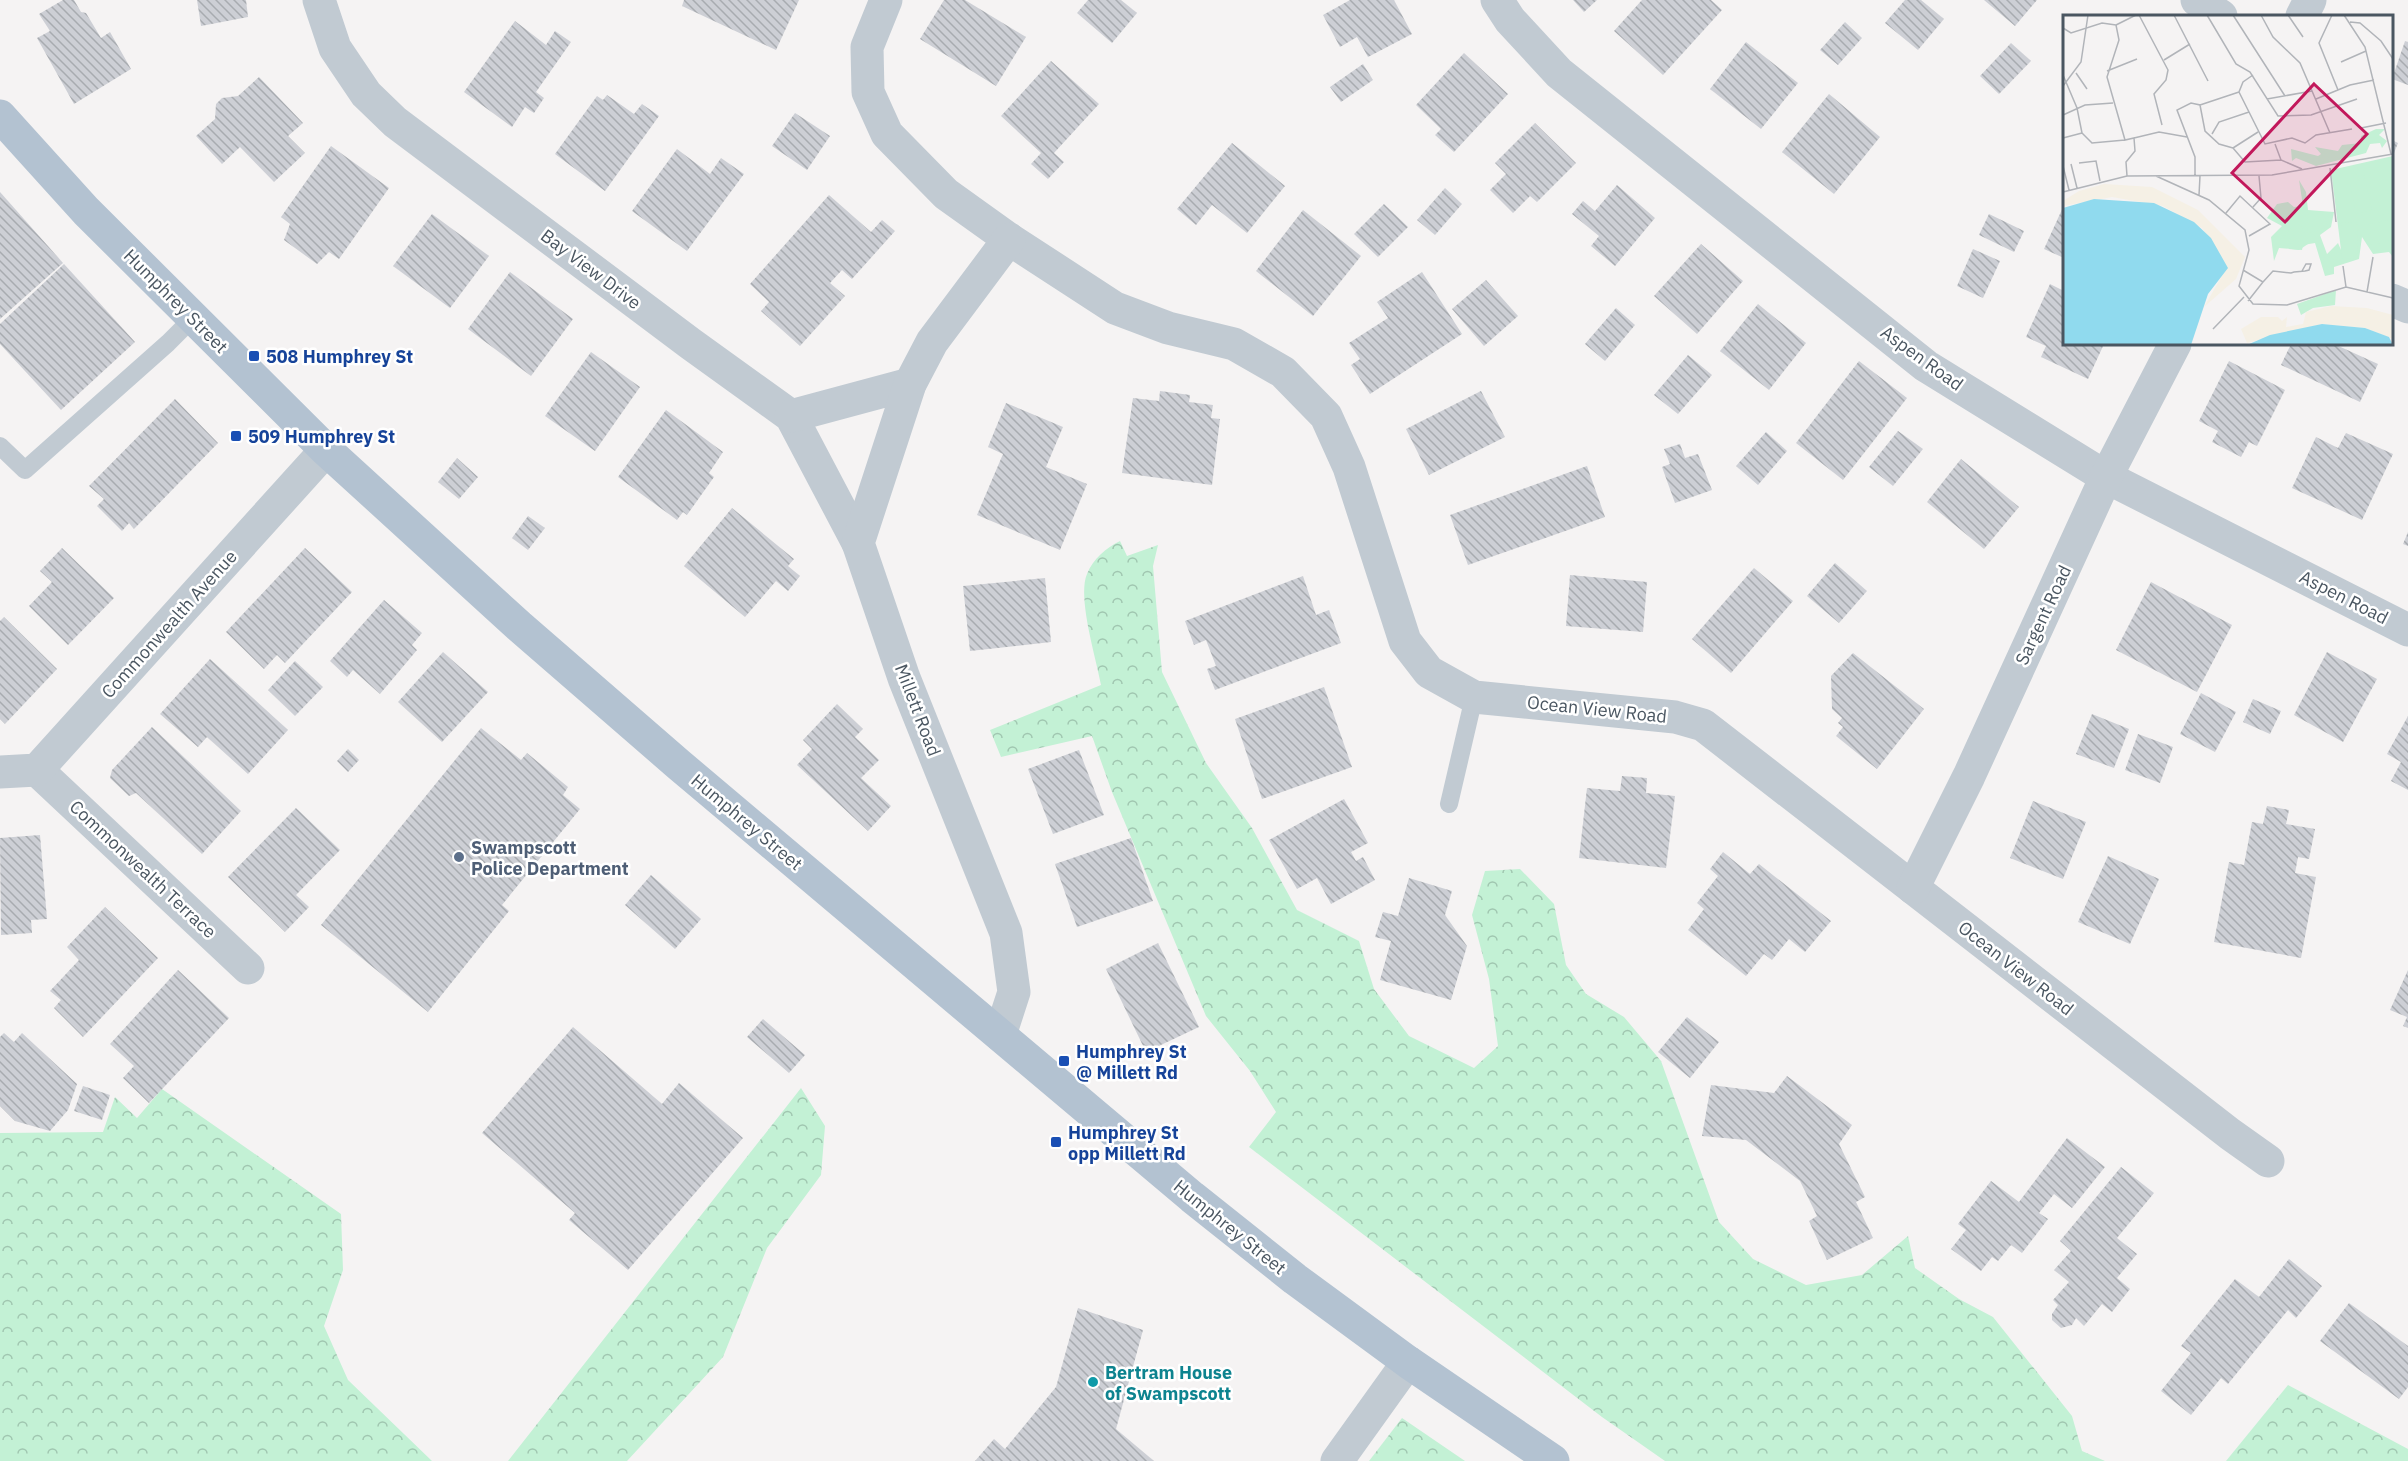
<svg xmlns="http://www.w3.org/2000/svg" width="2408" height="1461" viewBox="0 0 2408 1461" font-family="'IBM Plex Sans',sans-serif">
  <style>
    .forest { fill: url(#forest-crowns) }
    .building { fill: url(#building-back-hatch) }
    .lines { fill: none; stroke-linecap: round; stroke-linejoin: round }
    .lane { stroke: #c1cad2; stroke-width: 18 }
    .street { stroke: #c1cad2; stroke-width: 33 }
    .primary { stroke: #b3c2d1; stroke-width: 33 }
    .transit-dot { fill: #1a4fb4; stroke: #fff; stroke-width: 2 }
    .service-dot { fill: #5c6f8a; stroke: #fff; stroke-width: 2 }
    .culture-dot { fill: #0f9aa8; stroke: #fff; stroke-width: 2 }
    .labels { text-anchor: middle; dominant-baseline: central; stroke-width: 5; stroke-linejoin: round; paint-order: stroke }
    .street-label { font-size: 18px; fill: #4a5661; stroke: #fff }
    .transit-label { font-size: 18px; font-weight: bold; fill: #164399; stroke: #fff; text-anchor: start }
    .service-label { font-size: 18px; font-weight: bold; fill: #4e5e75; stroke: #fff; text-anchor: start }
    .culture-label { font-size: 18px; font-weight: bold; fill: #0d838f; stroke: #fff; text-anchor: start }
    .inset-road { fill: none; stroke: #b1b4b9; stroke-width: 1.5 }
    .view { fill: #c2185b; fill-opacity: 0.15; stroke: #c2185b; stroke-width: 3 }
    .inset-edge { fill: none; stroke: #4a5661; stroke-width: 3 }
  </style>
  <defs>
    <pattern id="forest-crowns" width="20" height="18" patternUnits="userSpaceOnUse" patternTransform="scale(1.5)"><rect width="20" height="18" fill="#c3f1d5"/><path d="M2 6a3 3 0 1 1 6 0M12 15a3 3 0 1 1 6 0" fill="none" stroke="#a0c6b0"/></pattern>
    <pattern id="building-back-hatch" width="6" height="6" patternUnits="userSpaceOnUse" patternTransform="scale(1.5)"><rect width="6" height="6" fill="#cdcfd5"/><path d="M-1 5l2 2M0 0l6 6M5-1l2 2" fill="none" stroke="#a8abb0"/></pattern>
  </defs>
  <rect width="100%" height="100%" fill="#f5f3f3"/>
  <!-- forest -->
  <g class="forest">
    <path d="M1120 541 1127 556 1158 545 1153 566 1162 672 1206 763 1252 828 1297 910 1359 941 1374 989 1409 1036 1474 1068 1498 1046 1489 979 1472 915 1485 871 1520 869 1554 904 1566 965 1586 994 1624 1017 1661 1061 1719 1222 1753 1259 1806 1285 1862 1275 1908 1236 1915 1268 1959 1299 1993 1317 2072 1416 2082 1451 2105 1461H1665L1602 1417 1249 1147 1276 1112 1250 1071 1206 1016 1112 792 1092 736 1001 757 990 730 1101 685C1096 658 1077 597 1087 574 1093 559 1106 548 1120 541Z"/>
    <path d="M801 1088 825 1126 821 1175 767 1248 723 1357 627 1461H508Z"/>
    <path d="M162 1089 341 1214 343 1270 324 1326 348 1380 432 1461H0V1133L103 1132 115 1097 137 1118Z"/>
    <path d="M2288 1385 2408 1449V1461H2226Z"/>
    <path d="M1402 1418 1465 1461H1369Z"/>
  </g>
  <!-- building -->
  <g class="building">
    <path d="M63 0H74L81 12 86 13 101 38 110 32 131 69 74 104 37 38 50 31 39 14Z"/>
    <path d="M197 0H246L248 17 201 26Z"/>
    <path d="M684 0H799L776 50 682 6Z"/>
    <path d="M944 0H965L1026 37 996 86 920 39Z"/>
    <path d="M1088 0H1121L1137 13 1112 43 1077 13Z"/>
    <path d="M1350 0H1394L1412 34 1368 57 1357 37 1340 47 1323 15Z"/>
    <path d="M1573 0H1597L1584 12Z"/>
    <path d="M1642 0H1711L1722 10 1663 75 1614 31Z"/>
    <path d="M1905 0H1921L1944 19 1918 50 1885 23Z"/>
    <path d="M1984 0H2037L2015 26Z"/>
    <path d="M515 21 546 45 555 31 571 42 536 92 544 98 534 113 525 107 512 127 464 92Z"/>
    <path d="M1845 22 1862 38 1838 65 1820 50Z"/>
    <path d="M2405 41 2408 42V85L2392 79Z"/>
    <path d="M1746 42 1798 83 1761 129 1710 89Z"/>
    <path d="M2011 43 2031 61 1999 94 1980 76Z"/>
    <path d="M1464 53 1508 94 1454 152 1435 135 1441 129 1416 105Z"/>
    <path d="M1051 61 1099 104 1054 153 1064 162 1048 179 1031 164 1041 153 1001 116Z"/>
    <path d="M1363 64 1373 80 1341 102 1330 87Z"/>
    <path d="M259 77 303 123 288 136 305 153 274 182 240 147 222 164 196 136 215 119 216 104 222 98 238 96Z"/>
    <path d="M1829 94 1880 137 1834 194 1782 152Z"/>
    <path d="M607 95 634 114 642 104 659 116 605 191 555 154 597 96 603 100Z"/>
    <path d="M795 113 830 136 807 170 772 146Z"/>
    <path d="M1535 123 1576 163 1537 202 1530 196 1513 213 1490 190 1506 174 1495 163Z"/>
    <path d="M2392 140 2398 143 2392 158Z"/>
    <path d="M1232 143 1285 186 1247 233 1212 205 1196 225 1177 209Z"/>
    <path d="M331 146 389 188 339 259 329 252 317 264 284 240 290 224 281 217Z"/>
    <path d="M677 149 710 174 721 158 744 174 687 251 632 211Z"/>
    <path d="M1617 185 1655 218 1615 266 1591 246 1599 236 1572 214 1583 201 1595 211Z"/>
    <path d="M1445 188 1462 204 1435 235 1417 220Z"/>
    <path d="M0 192 63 263 0 319Z"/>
    <path d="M829 195 871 232 882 220 895 231 852 279 842 270 830 283 845 296 800 346 761 311 769 302 750 284Z"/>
    <path d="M1384 204 1408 227 1378 257 1354 234Z"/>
    <path d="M2064 205V258L2044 249Z"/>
    <path d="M1303 210 1361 256 1313 316 1256 271Z"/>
    <path d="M432 214 489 256 450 308 393 266Z"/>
    <path d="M1989 214 2024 231 2014 252 1979 235Z"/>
    <path d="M1701 244 1743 281 1697 334 1654 296Z"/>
    <path d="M1973 249 2000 261 1983 298 1957 286Z"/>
    <path d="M64 264 135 342 61 410 0 344V324Z"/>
    <path d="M510 272 573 319 531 376 468 329Z"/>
    <path d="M1422 272 1462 334 1370 394 1351 365 1360 359 1349 343 1388 318 1377 302Z"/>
    <path d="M1486 280 1518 316 1484 346 1452 309Z"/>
    <path d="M2050 284 2064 291V344H2104L2088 379 2041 357 2046 346 2026 337Z"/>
    <path d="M1758 304 1806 343 1769 390 1720 351Z"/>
    <path d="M1616 308 1635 325 1605 361 1585 344Z"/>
    <path d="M2291 344H2334L2378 364 2360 402 2281 365Z"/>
    <path d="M591 352 640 387 595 451 545 416Z"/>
    <path d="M1688 355 1712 375 1678 414 1654 395Z"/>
    <path d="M1859 361 1907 398 1843 480 1796 443Z"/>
    <path d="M2229 361 2285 390 2257 446 2249 442 2241 457 2212 442 2218 431 2199 421Z"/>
    <path d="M1160 391 1190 395 1189 402 1213 405 1211 418 1220 419 1212 485 1122 473 1133 398 1159 401Z"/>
    <path d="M1481 391 1505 437 1429 475 1406 429Z"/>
    <path d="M175 399 218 443 134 529 129 523 122 531 97 506 104 499 89 486Z"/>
    <path d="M1006 403 1063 427 1046 467 1087 484 1060 550 977 515 1003 454 988 447Z"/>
    <path d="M666 410 723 452 709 473 714 477 687 515 683 512 677 520 618 477Z"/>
    <path d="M1898 431 1923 449 1893 486 1869 467Z"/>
    <path d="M1766 432 1787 451 1758 485 1736 466Z"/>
    <path d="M2346 433 2393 454 2362 520 2292 488 2316 437 2338 448Z"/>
    <path d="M1680 444 1685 458 1698 454 1712 490 1675 503 1662 467 1670 464 1664 449Z"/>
    <path d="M457 458 478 477 459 499 438 482Z"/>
    <path d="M1961 459 2019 507 1984 549 1927 502Z"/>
    <path d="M1587 466 1605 517 1468 565 1450 515Z"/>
    <path d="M732 508 794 559 788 566 800 576 788 591 776 581 745 617 684 566Z"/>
    <path d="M528 516 545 528 528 550 512 538Z"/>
    <path d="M2408 532V546L2403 544Z"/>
    <path d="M62 548 114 598 68 645 29 606 52 582 40 571Z"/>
    <path d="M305 548 352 592 285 663 277 655 264 669 226 632Z"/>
    <path d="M1835 563 1867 591 1839 623 1807 596Z"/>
    <path d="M1754 568 1793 601 1731 673 1692 639Z"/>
    <path d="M1570 575 1647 582 1643 632 1566 626Z"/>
    <path d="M1303 576 1316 615 1329 610 1341 643 1215 690 1207 669 1216 666 1206 640 1194 645 1185 621Z"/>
    <path d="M1045 578 1051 642 970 651 963 586Z"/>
    <path d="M2151 582 2232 625 2197 692 2116 650Z"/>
    <path d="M384 600 422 633 412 645 417 650 380 694 353 670 347 677 330 661Z"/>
    <path d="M4 617 57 669 5 724 0 719V621Z"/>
    <path d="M443 652 488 692 442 742 398 702Z"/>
    <path d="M2327 652 2377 679 2343 742 2294 715Z"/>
    <path d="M1853 653 1924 709 1877 769 1836 736 1843 727 1838 723 1842 718 1832 709 1831 676Z"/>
    <path d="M210 659 288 730 248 774 207 737 198 747 160 714Z"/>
    <path d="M295 661 323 687 295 716 268 690Z"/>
    <path d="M1324 687 1352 767 1262 799 1235 719Z"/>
    <path d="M2201 693 2236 712 2215 752 2180 734Z"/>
    <path d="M2253 699 2281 711 2270 734 2243 722Z"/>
    <path d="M837 704 863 729 855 737 879 760 861 778 891 806 868 831 797 765 812 749 803 740Z"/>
    <path d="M2092 714 2129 729 2114 768 2076 754Z"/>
    <path d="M2408 716V790L2391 781 2401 762 2387 754Z"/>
    <path d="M152 727 241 811 202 854 136 793 129 796 110 778 112 770Z"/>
    <path d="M481 728 521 760 527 753 568 787 563 795 580 809 502 905 509 911 428 1012 321 925Z"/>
    <path d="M2138 734 2173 747 2160 783 2125 770Z"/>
    <path d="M348 749 359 760 348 772 337 761Z"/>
    <path d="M1079 750 1104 815 1053 834 1028 769Z"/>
    <path d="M1622 776 1647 778 1646 793 1675 796 1666 868 1579 858 1587 788 1620 791Z"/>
    <path d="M1344 799 1368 843 1351 852 1356 861 1363 857 1375 880 1331 904 1317 878 1297 889 1269 840Z"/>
    <path d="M2033 801 2086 822 2063 879 2010 858Z"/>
    <path d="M2267 806 2289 810 2286 824 2315 829 2309 859 2298 857 2295 873 2316 877 2301 958 2214 942 2229 862 2244 865 2252 822 2263 824Z"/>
    <path d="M296 808 340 850 296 895 309 907 285 932 228 877Z"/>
    <path d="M40 835 47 919 31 920 32 933 1 935 0 838Z"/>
    <path d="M1131 838 1153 901 1077 927 1055 864Z"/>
    <path d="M1723 852 1750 874 1759 864 1831 921 1805 952 1789 939 1772 960 1764 954 1746 976 1688 930 1704 909 1697 903 1718 876 1710 869Z"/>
    <path d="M2108 856 2159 879 2130 944 2078 922Z"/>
    <path d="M651 875 701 919 675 949 625 905Z"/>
    <path d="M1409 878 1452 891 1445 915 1467 946 1451 1000 1380 980 1391 941 1375 937 1383 912 1398 916Z"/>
    <path d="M105 907 158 958 83 1037 54 1008 61 1000 50 991 79 960 67 947Z"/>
    <path d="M1158 943 1199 1027 1146 1052 1106 969Z"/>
    <path d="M178 970 229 1018 149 1103 123 1078 134 1066 110 1044Z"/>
    <path d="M2408 970V1028L2403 1026 2407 1017 2390 1010Z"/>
    <path d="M1687 1017 1719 1042 1690 1078 1658 1052Z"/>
    <path d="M763 1019 805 1055 789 1073 747 1037Z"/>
    <path d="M573 1027 662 1104 679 1083 743 1138 628 1270 569 1220 575 1213 482 1133Z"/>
    <path d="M4 1033 14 1042 22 1033 77 1084 68 1110 50 1131 15 1121 0 1106V1037Z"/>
    <path d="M1787 1076 1852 1125 1839 1144 1865 1197 1856 1202 1873 1238 1827 1260 1809 1221 1817 1216 1800 1181 1746 1140 1702 1136 1711 1085 1774 1093Z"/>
    <path d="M83 1086 110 1095 102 1120 74 1111Z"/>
    <path d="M2067 1138 2105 1167 2072 1208 2054 1194 2039 1213 2048 1219 2022 1253 2011 1245 1998 1261 1992 1257 1981 1271 1951 1249 1966 1230 1958 1224 1991 1181 2019 1202Z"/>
    <path d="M2121 1167 2154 1193 2117 1238 2137 1254 2117 1278 2130 1289 2112 1312 2102 1304 2084 1326 2076 1318 2072 1325 2061 1328 2052 1320V1314L2058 1305 2053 1300 2069 1282 2054 1270 2071 1251 2060 1241Z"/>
    <path d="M2289 1259 2322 1286 2296 1318 2288 1310 2228 1384 2221 1378 2191 1415 2161 1391 2191 1353 2181 1346 2235 1279 2259 1297Z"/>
    <path d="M2349 1303 2408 1346V1387L2399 1399 2320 1341Z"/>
    <path d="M1078 1308 1143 1330 1116 1429 1154 1461H975L994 1439 1005 1449 1056 1387Z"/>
  </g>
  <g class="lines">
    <!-- lane -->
    <g class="lane">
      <path d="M0 446 25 470 168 343 193 318"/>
      <path d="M1449 804 1474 697"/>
    </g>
    <!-- street -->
    <g class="street">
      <path d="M319 0 335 48 366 94 395 122 691 344 791 416 858 543"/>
      <path d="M886 0 867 47 868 92 887 134 946 194 1009 239 1115 308 1168 328 1234 344 1283 372 1326 416 1349 467 1405 641 1429 672 1474 697 1675 717 1703 725 2230 1134 2268 1161"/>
      <path d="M1497 0 1510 20 1559 73 1926 366 2106 477 2408 630"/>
      <path d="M2197 0 2221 16"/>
      <path d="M2302 16 2310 0"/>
      <path d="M2392 300 2408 307"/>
      <path d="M791 416 910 384"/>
      <path d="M37 770 248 968"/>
      <path d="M0 772 37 770 326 450"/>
      <path d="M1913 888 1969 776 2106 477 2175 344"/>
      <path d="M1000 1035 1014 992 1006 933 904 678 858 543 910 384 932 342 1009 239"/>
      <path d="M1337 1461 1408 1362"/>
    </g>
    <!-- primary -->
    <path class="primary" d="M0 116 86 211 326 450 519 626 678 764 1192 1197 1295 1279 1408 1362 1553 1461"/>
  </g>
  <!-- markers -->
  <g class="transit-dot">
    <rect x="248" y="350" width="12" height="12" rx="3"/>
    <rect x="230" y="430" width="12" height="12" rx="3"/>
    <rect x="1058" y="1055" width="12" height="12" rx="3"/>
    <rect x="1050" y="1136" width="12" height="12" rx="3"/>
  </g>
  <circle class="service-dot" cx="459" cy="857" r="6"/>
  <circle class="culture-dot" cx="1093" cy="1382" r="6"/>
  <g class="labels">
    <!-- street labels -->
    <g class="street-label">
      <text transform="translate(591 269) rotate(37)">Bay View Drive</text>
      <text transform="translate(176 301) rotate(45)">Humphrey Street</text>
      <text transform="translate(1922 358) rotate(36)">Aspen Road</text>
      <text transform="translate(2344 597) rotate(27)">Aspen Road</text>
      <text transform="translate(2043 615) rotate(-65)">Sargent Road</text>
      <text transform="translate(169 624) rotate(-48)">Commonwealth Avenue</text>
      <text transform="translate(1597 709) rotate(6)">Ocean View Road</text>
      <text transform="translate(918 710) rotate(69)">Millett Road</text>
      <text transform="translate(747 822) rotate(40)">Humphrey Street</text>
      <text transform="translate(143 869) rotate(43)">Commonwealth Terrace</text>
      <text transform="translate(2016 968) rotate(38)">Ocean View Road</text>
      <text transform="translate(1230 1227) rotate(39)">Humphrey Street</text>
    </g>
    <!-- transit labels -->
    <g class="transit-label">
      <text x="266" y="356">508 Humphrey St</text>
      <text x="248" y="436">509 Humphrey St</text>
      <text x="1076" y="1051">Humphrey St<tspan x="1076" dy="21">@ Millett Rd</tspan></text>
      <text x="1068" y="1132">Humphrey St<tspan x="1068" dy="21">opp Millett Rd</tspan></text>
    </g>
    <!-- service labels -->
    <g class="service-label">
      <text x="471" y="847">Swampscott<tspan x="471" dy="21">Police Department</tspan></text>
    </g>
    <!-- culture labels -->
    <g class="culture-label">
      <text x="1105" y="1372">Bertram House<tspan x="1105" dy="21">of Swampscott</tspan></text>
    </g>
  </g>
  <!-- overview -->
  <g transform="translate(2063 15)">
    <rect width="330" height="330" fill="#f5f3f3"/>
    <path d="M313 114H322L316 120 324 126 319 133 317 128 307 129 303 138 253 151 233 143 229 146 228 134 255 141 258 139 252 132 275 136 279 130 298 128V121ZM330 141V242L326 237 310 239 299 222 296 244 271 252V259L262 261 252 228 240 230 239 235 216 233 211 246 208 222 219 211 204 203 214 189 225 187 231 192 240 191 236 165 243 177 245 195 271 197 268 212 257 220 264 239 275 228 278 235 268 155ZM273 275 272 290 250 293 238 300 234 289Z" fill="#c3f1d5"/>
    <path d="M254 199 261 200 265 212 242 219 238 210 247 216ZM228 212 232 225 248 227 236 235 226 234 228 224 222 222Z" fill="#c3f1d5"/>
    <path d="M41 169 89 172 135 195 182 242 173 264 141 292 164 252 139 213 100 191 49 182 0 191V186L16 176ZM268 291 304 293 330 300V324L302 313 259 309 184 328 178 314 198 302H215L219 306 224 302 223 312 240 309 243 297Z" fill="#f5f0e5"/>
    <path d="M301 160 309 195 293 199 286 163ZM330 177V198L320 200 313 181ZM330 204V225L308 230 304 210ZM294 207 295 243 279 244 278 208Z" fill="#c3f1d5"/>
    <path d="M31 184 91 188 131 207 148 223 165 253 145 279 128 330H0V193ZM259 309 302 313 326 322 330 330H184L207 320Z" fill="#90daee"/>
    <path class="inset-road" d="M76 0 105 55 103 65 91 79 99 110M111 0 145 66M144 0 173 49 187 57 215 101 248 100 294 84M170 0 222 81M198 0 210 22 237 48 267 118M225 0 240 22M269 0 256 28 275 75M281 0 302 32 328 139M287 7 297 8 318 26 330 44M53 10 56 25 44 62 62 125 71 123 72 136 63 147 64 161M53 10 73 0M0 13 8 18 39 8 53 10M101 45 127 29M278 47 303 36M44 56 74 44M13 58 24 74M0 60 14 93 19 118M190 60 180 67 176 77 202 129 229 123 242 128 253 120 289 114M0 71 18 47 25 0M204 84 249 76M253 84 287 70 311 65M137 90 176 77M0 100 22 90 50 88M298 113 323 108M19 118 29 128 62 125M149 119 156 107 186 97M0 123 19 118M71 123 96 117 124 122M212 129 218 145 239 154M170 133 182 147 218 145M170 133 195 117M16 148 33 146 37 166M8 149 14 173M0 151 6 175M267 153 273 207M93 161 146 185 182 215 186 235 176 271 190 289 224 290 283 272 330 283M132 161V142L114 95 128 88 137 90 142 116 156 129 170 133M0 177 64 161 209 160 330 139M136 180 137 161M190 192 198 183 196 161M163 198 177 181 207 209 186 221M280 251 283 272M180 255 200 267 185 286M200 267 210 256 228 258 231 257 242 256 246 255 248 249H243L239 256M304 277 310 242M150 314 181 282"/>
    <path class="view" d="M251 69 304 119 222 207 169 158Z"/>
    <rect width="330" height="330" class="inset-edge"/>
  </g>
</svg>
